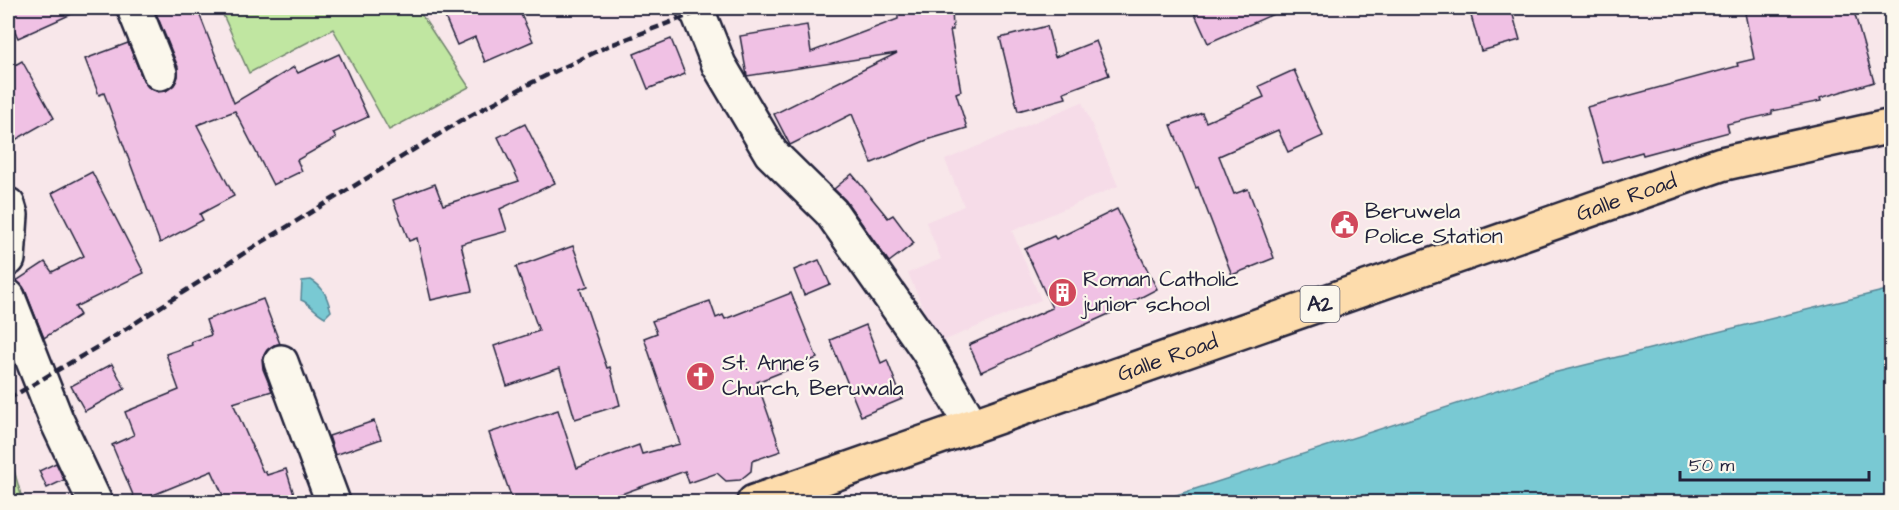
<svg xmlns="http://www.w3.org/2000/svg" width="1899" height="510" viewBox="0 0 1899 510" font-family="'Architects Daughter',sans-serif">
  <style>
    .built { fill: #f6dce8 }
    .green { fill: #c0e6a1; stroke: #71846e; stroke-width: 1.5 }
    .water { fill: #79c9d3; stroke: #568696; stroke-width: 1.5 }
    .building { fill: #f0c1e4; stroke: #22223b; stroke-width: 1.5 }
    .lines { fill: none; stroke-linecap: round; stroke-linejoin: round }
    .minor-casing { stroke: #22223b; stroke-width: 38 }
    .highway-casing { stroke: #22223b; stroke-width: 38 }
    .minor { stroke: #fbf7ec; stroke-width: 33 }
    .highway { stroke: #fddcac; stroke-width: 33 }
    .rail { stroke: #22223b; stroke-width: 4.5; stroke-dasharray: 9 4.5; stroke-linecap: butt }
    .labels { text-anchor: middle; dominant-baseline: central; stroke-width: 4.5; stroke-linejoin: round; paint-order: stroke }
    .shield { fill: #fbf7ec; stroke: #636270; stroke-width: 1.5 }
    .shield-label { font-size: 21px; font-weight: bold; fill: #22223b }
    .street-label { font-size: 22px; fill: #22223b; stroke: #fbf7ec }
    .poi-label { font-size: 22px; fill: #22223b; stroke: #fbf7ec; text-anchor: start }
  </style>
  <rect width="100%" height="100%" fill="#f8e7ea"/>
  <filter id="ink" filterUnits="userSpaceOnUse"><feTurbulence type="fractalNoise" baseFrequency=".0167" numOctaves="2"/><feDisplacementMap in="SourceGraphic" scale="12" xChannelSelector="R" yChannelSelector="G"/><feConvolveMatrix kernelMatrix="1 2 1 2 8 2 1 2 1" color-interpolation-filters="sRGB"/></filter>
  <g filter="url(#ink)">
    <!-- built -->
    <path class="built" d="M1082 102 1118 186 1012 231 1041 300 938 343 908 273 941 259 926 222 964 206 945 160Z"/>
    <!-- green -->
    <g class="green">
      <path d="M220 8H417L469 87 389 130 333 29 249 73Z"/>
      <path d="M8 449 23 502H8Z"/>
    </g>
    <!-- water -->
    <g class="water">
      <path d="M311 280C324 287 327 297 331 311L325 317C315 312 311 304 301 300L302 281Z"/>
      <path d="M1891 289V502H1155L1549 374Z"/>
    </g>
    <!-- building -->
    <g class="building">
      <path d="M8 8H85L18 38 8 16Z"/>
      <path d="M154 8H197L234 103 294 67 298 73 339 54 368 117 333 133 336 138 297 160 302 171 273 185 235 111 197 125 234 196 200 214 203 220 160 243 104 93 99 95 85 59 128 43 143 80 148 87 158 92 166 91 174 85 178 76V67Z"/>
      <path d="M441 8H518L533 41 485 62 475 37 457 45Z"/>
      <path d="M898 8H952L953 30H950L961 91 956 93 967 128 927 140 872 163 852 114 790 145 774 114 897 53 747 76 740 36 807 25 811 52 898 19Z"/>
      <path d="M1192 8H1287L1208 43Z"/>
      <path d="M1487 8H1511L1520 40 1481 51 1470 12Z"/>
      <path d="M1744 8H1782L1783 13 1803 8H1853L1874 82 1820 98 1821 101 1772 111V114L1727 124 1729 132 1643 155 1642 152 1603 163 1587 107 1738 66 1737 63 1754 59Z"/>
      <path d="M1047 26 1055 57 1096 41 1109 75 1064 92 1066 98 1018 111 1000 38Z"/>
      <path d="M671 39 685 74 648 89 634 54Z"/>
      <path d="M22 61 54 118 8 144V69Z"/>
      <path d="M1294 70 1323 136 1288 152 1278 130 1219 156 1234 194 1248 189 1274 258 1232 275 1198 187 1196 188 1171 125 1202 113 1206 122 1264 97 1259 86Z"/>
      <path d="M525 124 555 183 500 209 507 231 461 244 472 291 431 300 417 238 409 241 393 200 435 184 443 205 519 181 498 137Z"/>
      <path d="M92 172 144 273 75 307 80 315 44 338 25 290 16 281 45 262 52 272 84 256 52 193Z"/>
      <path d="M852 174 888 218 893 215 914 243 889 262 846 201 834 189Z"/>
      <path d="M1117 209 1157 289 1111 313 981 372 969 345 1052 308 1025 249 1054 236 1056 239Z"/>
      <path d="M573 246 588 286 580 289 607 368 610 367 620 405 575 419 560 368 507 386 494 346 539 331 516 267Z"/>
      <path d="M819 260 830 284 804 295 794 270Z"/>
      <path d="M791 293 817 358 757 382 781 451 752 461 751 471 740 480 726 481 717 473 689 483 685 471 602 501 600 494 574 502H513L489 433 558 410 577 468 639 445 642 454 680 444 644 338 657 333 652 321 710 301 716 318 723 315 725 319Z"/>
      <path d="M263 299 280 344 274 345 267 350 262 359 263 369 272 391 233 403 263 472 265 471 267 475 286 469 295 498 280 502H226L212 471 136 502 112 445 134 435 125 412 179 390 166 354 192 345 191 342 211 335 206 320Z"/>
      <path d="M866 325 881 363 887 360 902 399 861 416 830 340Z"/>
      <path d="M112 364 125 389 85 411 71 386Z"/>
      <path d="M374 421 381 439 335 455 329 436Z"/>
      <path d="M56 463 64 480 47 488 39 471Z"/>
    </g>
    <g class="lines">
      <defs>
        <g id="minor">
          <path d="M134 8 160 73"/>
          <path d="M693 8 697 10 719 65 771 153 831 212 927 349 972 426"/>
          <path d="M8 205 11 215 8 259"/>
          <path d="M8 297 56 419 95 502"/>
          <path d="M281 362 333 502"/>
        </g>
        <g id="highway">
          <path id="s1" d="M754 502 1721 164 1892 126"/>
        </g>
      </defs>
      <!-- minor casing -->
      <use href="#minor" class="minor-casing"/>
      <!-- highway casing -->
      <use href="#highway" class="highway-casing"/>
      <!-- minor -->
      <use href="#minor" class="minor"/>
      <!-- highway -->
      <use href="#highway" class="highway"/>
      <!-- rail -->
      <path class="rail" d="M8 399 104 343 249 250 464 119 533 82 608 46 708 8"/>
    </g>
  </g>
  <!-- icons -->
  <defs>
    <symbol id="civic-disc" viewBox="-11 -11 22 22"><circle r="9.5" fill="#d1495b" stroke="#fbf7ec"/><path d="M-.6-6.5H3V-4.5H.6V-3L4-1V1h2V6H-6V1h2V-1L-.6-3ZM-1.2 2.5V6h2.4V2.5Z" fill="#fff"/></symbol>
    <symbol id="building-disc" viewBox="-11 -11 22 22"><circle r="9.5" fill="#d1495b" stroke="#fbf7ec"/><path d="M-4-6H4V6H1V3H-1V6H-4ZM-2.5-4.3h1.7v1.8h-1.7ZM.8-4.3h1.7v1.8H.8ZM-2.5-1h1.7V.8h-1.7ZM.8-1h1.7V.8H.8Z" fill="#fff"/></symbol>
    <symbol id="church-disc" viewBox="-11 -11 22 22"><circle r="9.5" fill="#d1495b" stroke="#fbf7ec"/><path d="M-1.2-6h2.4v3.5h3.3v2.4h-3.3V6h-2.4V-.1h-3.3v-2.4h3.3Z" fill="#fff"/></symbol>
  </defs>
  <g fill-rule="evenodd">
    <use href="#civic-disc" x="1328" y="208" width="33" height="33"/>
    <use href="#building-disc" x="1046" y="276" width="33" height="33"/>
    <use href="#church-disc" x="684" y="360" width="33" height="33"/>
  </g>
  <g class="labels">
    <!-- shield labels -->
    <rect class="shield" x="1300.5" y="286" width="39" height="36" rx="4.5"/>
    <g class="shield-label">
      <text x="1320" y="304">A2</text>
    </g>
    <!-- street labels -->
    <g class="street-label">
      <text stroke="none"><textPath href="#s1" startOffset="924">Galle Road</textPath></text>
      <text stroke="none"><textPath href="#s1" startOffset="438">Galle Road</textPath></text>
    </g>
    <!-- poi labels -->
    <g class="poi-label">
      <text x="1365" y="211">Beruwela<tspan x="1365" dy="25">Police Station</tspan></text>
      <text x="1083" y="279">Roman Catholic<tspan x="1083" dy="25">junior school</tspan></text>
      <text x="722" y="363">St. Anne's<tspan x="722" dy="25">Church, Beruwala</tspan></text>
    </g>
  </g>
  <!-- margin -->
  <rect width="1899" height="510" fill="none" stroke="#fbf7ec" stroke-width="30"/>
  <rect x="15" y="15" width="1869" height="480" fill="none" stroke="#22223b" stroke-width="2" filter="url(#ink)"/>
  <!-- scale -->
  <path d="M1680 471v9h189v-9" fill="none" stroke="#22223b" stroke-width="3"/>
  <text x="1689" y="471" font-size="18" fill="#22223b" stroke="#fbf7ec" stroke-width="4.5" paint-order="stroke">50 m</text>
</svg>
